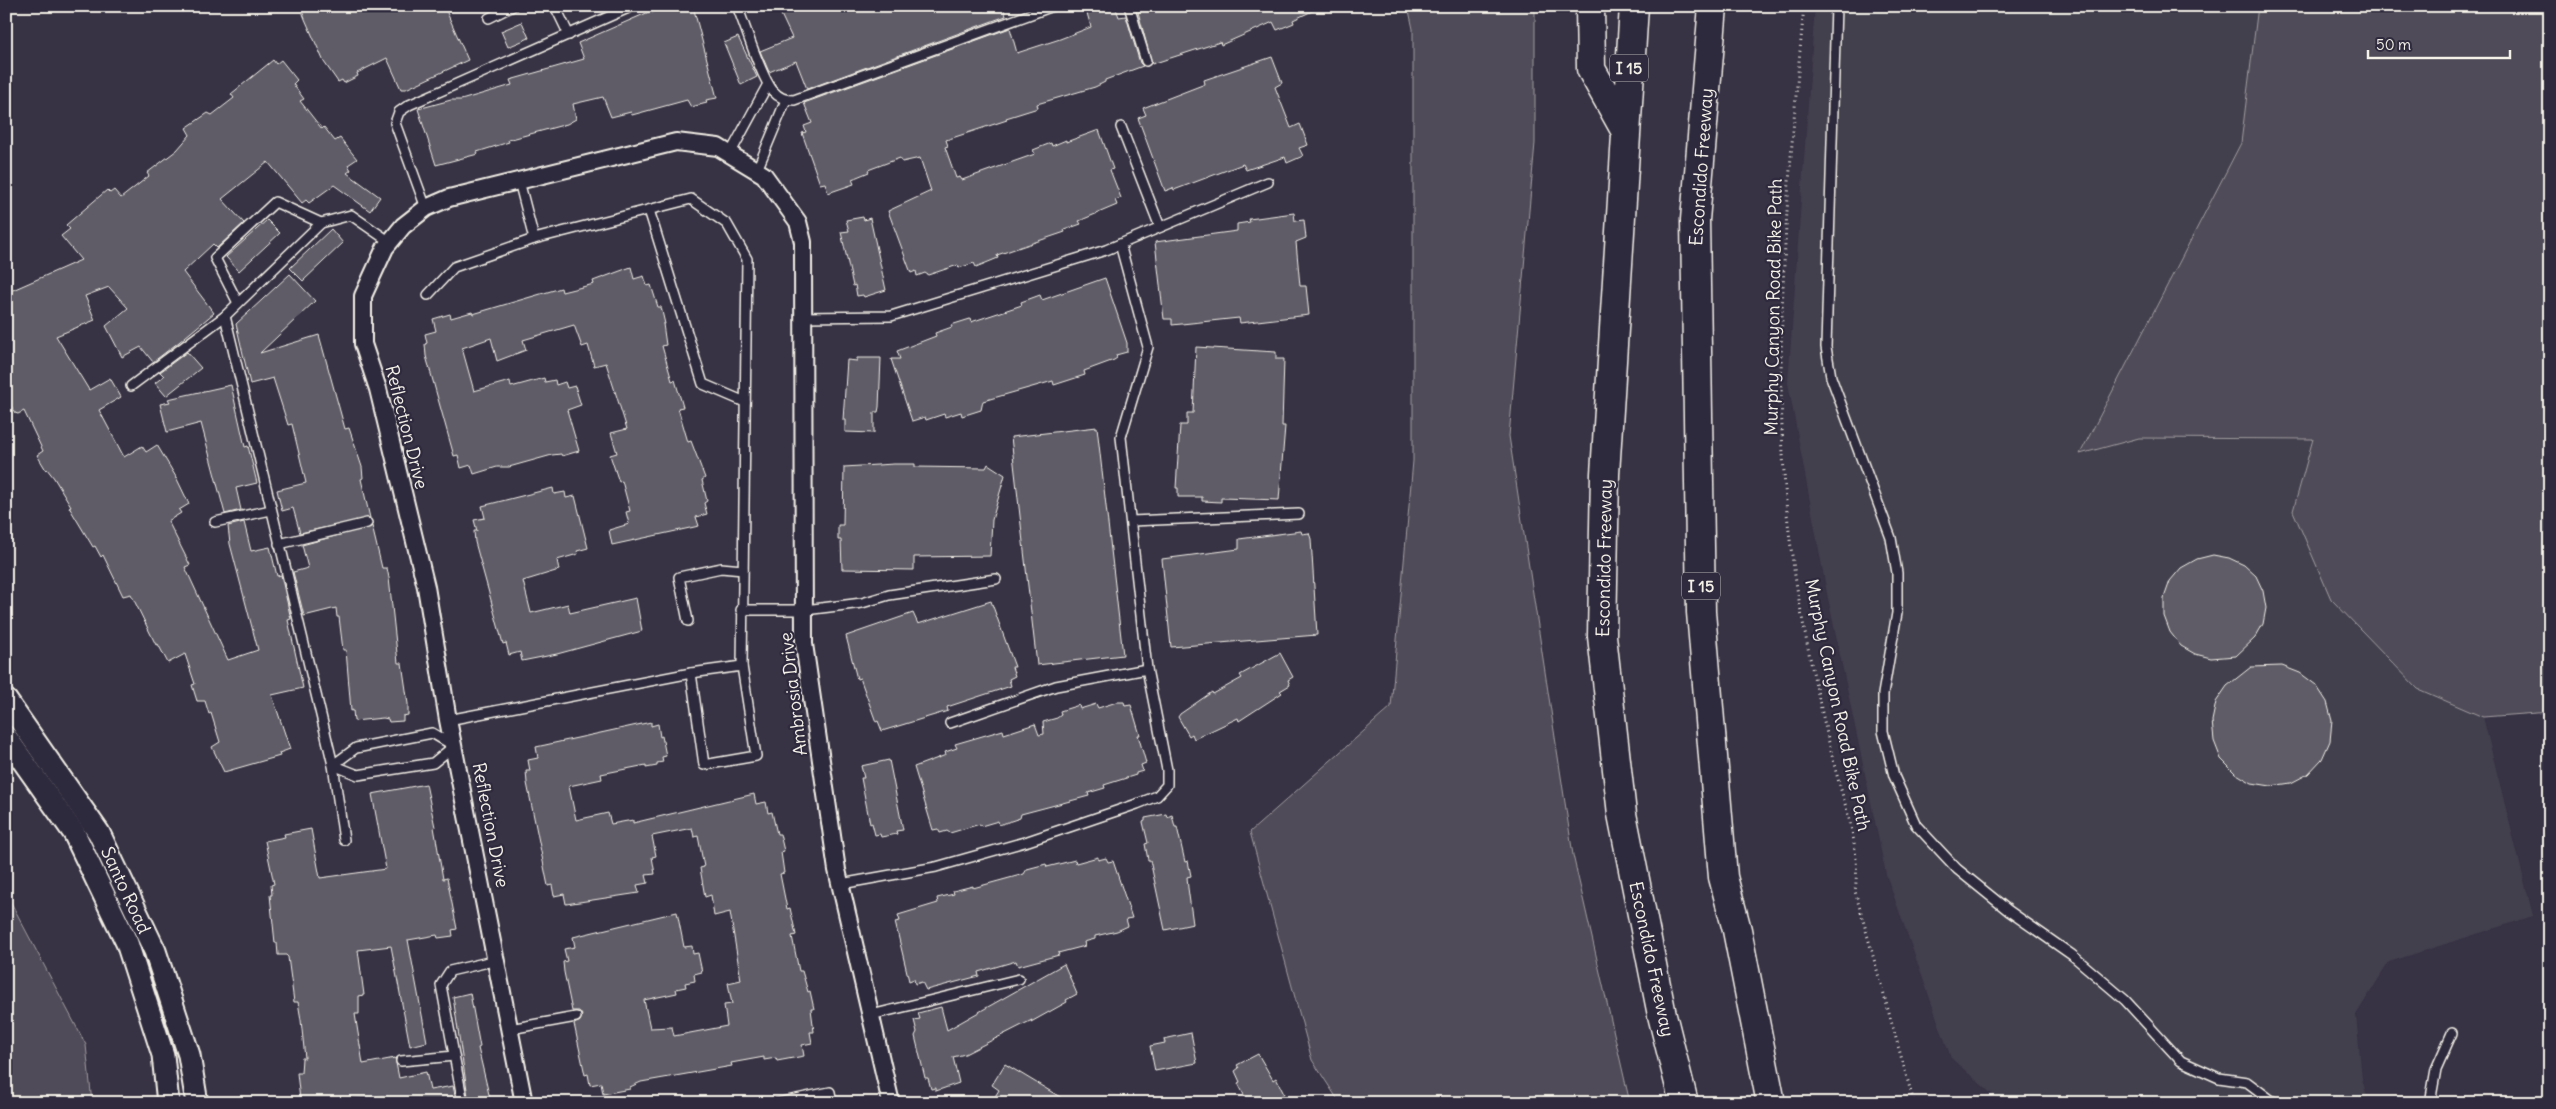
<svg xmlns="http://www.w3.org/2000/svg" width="2556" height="1109" viewBox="0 0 2556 1109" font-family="Delius,sans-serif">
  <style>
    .built { fill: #433f4e }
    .green { fill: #504b59; stroke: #a29ea0 }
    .building { fill: #5f5c67; stroke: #f4f1e8 }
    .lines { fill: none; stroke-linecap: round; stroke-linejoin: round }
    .service-casing { stroke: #f4f1e8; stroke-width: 12 }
    .minor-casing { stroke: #f4f1e8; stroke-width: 20 }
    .tertiary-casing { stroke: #f4f1e8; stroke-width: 25 }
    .motorway-casing { stroke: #f4f1e8; stroke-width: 31 }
    .path { stroke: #f4f1e8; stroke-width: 3; stroke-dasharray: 1 4; stroke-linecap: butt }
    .service { stroke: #2f2a3d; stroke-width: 9 }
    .minor { stroke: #2f2a3d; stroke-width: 16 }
    .tertiary { stroke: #2f2a3d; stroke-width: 21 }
    .motorway { stroke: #2f2a3d; stroke-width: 28 }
    .labels { text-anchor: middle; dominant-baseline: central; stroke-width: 4.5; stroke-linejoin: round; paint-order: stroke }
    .shield { fill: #2f2a3d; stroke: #b9b5b5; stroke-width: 1 }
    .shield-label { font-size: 16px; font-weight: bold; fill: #f4f1e8 }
    .street-label { font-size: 18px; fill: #f4f1e8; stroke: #2f2a3d }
  </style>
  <rect width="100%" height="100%" fill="#373244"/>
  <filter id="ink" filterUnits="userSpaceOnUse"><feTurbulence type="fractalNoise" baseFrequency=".02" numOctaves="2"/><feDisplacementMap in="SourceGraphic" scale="10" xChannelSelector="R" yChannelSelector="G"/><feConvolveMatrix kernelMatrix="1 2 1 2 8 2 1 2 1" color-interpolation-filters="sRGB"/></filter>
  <g filter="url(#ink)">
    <!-- built -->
    <path class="built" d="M1815 6H2258L2241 143 2081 453 2139 438 2314 439 2293 511 2418 689 2483 717 2533 916 2389 962 2356 1015 2362 1079 2369 1103H2002L1951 1058 1886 874 1827 593 1788 383Z"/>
    <!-- green -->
    <g class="green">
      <path d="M1408 6H1535V143L1509 436 1573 855 1630 1103H1340L1312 1060 1250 832 1391 707 1413 461V29Z"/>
      <path d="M2258 6H2550V712L2483 717 2418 689 2331 599 2293 511 2313 439 2139 438 2080 454 2241 143Z"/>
      <path d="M6 893 86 1045 92 1103H6Z"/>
    </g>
    <!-- building -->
    <g class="building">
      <path d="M311 6H444L468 60 406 89H401L387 58 357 73 358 76 344 83 342 80 338 82 324 62 305 19 302 11Z"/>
      <path d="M667 6H693L717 98 706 100 707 103 691 107 687 100 632 115 631 112 611 117 603 97 573 104 576 119 567 124 508 140 509 142 477 152 478 154 436 165 418 109 451 100H461L512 85 510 80 584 59 578 43 651 11 652 13Z"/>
      <path d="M777 6H1003L1006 16 807 89 796 61 769 72 760 51 792 38Z"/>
      <path d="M1085 6H1115L1119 17 1126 16 1140 63 1143 66 1105 80V82L1095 87 1037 104 1038 108 1006 118 1007 120 946 140 948 146 945 147 956 178 960 177 962 180 1035 154 1033 150 1051 143 1052 146 1066 140V142L1099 130 1113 169 1110 170 1121 198 1115 200 1117 205 1079 221 1081 224 1064 230 1065 232 997 255 998 258 976 267 974 263 959 268 958 265 928 275 925 273 917 276 916 271 911 273 888 211 931 191 920 158 902 162 900 158 868 170 869 172 852 179 854 184 828 193 825 183 820 184 802 133 806 132 804 126 812 123 804 103 1010 28 1017 53 1060 39 1091 27Z"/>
      <path d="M1155 6H1323L1293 20 1294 23 1277 30 1273 22 1221 45 1220 42 1152 64 1138 12Z"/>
      <path d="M522 22 529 38 508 47 501 31Z"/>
      <path d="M738 37 757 77 741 85 724 43Z"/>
      <path d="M1272 57 1282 83 1275 87 1291 128 1300 124 1308 145 1299 148 1303 156 1287 163 1285 157 1246 170 1243 164 1174 190 1173 188 1165 191 1138 118 1146 115 1143 108 1205 84 1204 80Z"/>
      <path d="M273 60 276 64 281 60 297 80 293 84 304 99 300 101 322 129 324 127 335 141 340 138 357 159 348 165 351 170 347 173 380 197 370 211 334 185 309 203 306 200 302 203 268 162 222 199 244 223 217 248 213 244 183 272 214 313 179 342 153 362 141 347 122 357 106 326 128 308 109 287 85 296 95 320 56 336 89 390 110 378 121 397 99 410 124 457 142 446 146 452 157 445 176 477 189 504 179 510 181 513 168 521 190 565 185 567 228 660 258 650 230 544 228 526 244 522 251 551 270 547 277 576 281 575 291 619 288 620 303 688 272 695 290 749 279 753 280 756 224 772 212 747 220 742 211 713 209 714 205 701H197L192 685 195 684 185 654 168 663 158 644 156 645 131 594 123 596 103 555 101 557 95 546 93 547 69 507 71 506 54 478 47 469 46 470 37 455 43 451 24 411 18 414 15 413 6 397V293L81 260 61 236 70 229 66 225 107 190 110 193 114 190 121 198 149 176 147 173 177 150 190 135 186 128 208 113 212 115 234 98 231 94Z"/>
      <path d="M1294 213 1295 221 1304 220 1306 238 1296 242 1300 286H1306L1309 315 1240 323 1239 318 1172 325V319H1164L1155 242 1237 231V224L1250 222 1249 219Z"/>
      <path d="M863 217 864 220 870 218 886 290 864 297 863 295 857 296 855 285 853 286 841 232 849 231 846 220Z"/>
      <path d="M267 220 280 233 239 271 226 257Z"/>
      <path d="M331 229 343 243 303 281 290 268Z"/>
      <path d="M631 267 634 279 644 276 647 286 651 285 658 307H661L665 324H663L666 345 662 346 672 381 675 380 683 407 678 408 688 442 691 441 705 478 702 480 707 501 704 503 707 514 696 517 699 526 612 545 609 530 629 524 626 512 630 511 622 481 619 482 610 455 617 453 611 433 627 429 606 363 594 366 588 345 582 347 574 325 523 340 526 350 497 361 491 338 462 348 474 391 510 381 511 387 544 378 545 382 555 380 556 385 565 382 567 388 575 386 581 405 567 410 579 451 562 456 561 454 552 455 509 467H497L474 474 471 465 461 468 458 455 454 456 426 356 425 344 427 343 425 334 436 331 433 319 450 314 451 318 472 312 473 314 561 288 562 292 594 284 593 281Z"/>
      <path d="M290 274 315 301 260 353 319 335 345 429 349 428 362 467 363 478 361 479 370 518 300 533 293 508 282 511 277 490 306 483 292 424 288 425 273 378 250 384 236 324Z"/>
      <path d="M1105 278 1127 343V352L1116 355 1117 358 1114 360 1084 371 1085 375 1054 385 1053 381 983 401 981 410 962 416 961 412 945 417 944 414 926 420 925 417 912 421 891 359H900L897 351 936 336 935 333 952 327 951 325 970 319 971 322 1022 305 1021 302 1040 295 1042 300Z"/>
      <path d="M1196 347 1276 352V359H1284L1282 426H1285L1279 500 1221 498V502L1202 501V497H1178V488H1176L1180 425H1187V413H1193Z"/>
      <path d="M187 352 201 368 166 396 155 383 164 376 160 372Z"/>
      <path d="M857 358H881L879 407 878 412H874V433L845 432V420H843L847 360 857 361Z"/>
      <path d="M231 385 245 447 248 446 257 483 236 488 241 510 225 514 201 423 167 432 160 404 170 402 168 399Z"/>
      <path d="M1097 427 1123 655 1037 665 1011 437Z"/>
      <path d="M894 464H915V467L986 468 988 464 1005 475 992 520 990 556 914 557V570L842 569 841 540H838V525H843L844 467Z"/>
      <path d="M553 488 554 494 565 492 566 498 575 496 588 548 577 551 578 554 557 560 559 570 523 581 531 613 568 604 570 613 636 598 642 631 557 654 522 661 520 652 509 655 506 643 503 644 475 542 474 531H477L474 520 485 518 482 506Z"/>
      <path d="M372 526 382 568H387L389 578 398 663H402L408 704V715L403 716V721L389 722 388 719 383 718 354 721 353 710 351 711 346 650H343L339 617H337L336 608 304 616 293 572 308 568 302 545Z"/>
      <path d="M1301 531 1302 534 1309 533 1311 539 1317 635 1171 647 1162 559 1239 549V539Z"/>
      <path d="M2213 555 2229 558 2244 565 2256 576 2263 591 2266 608 2263 624 2255 638 2236 656 2211 658 2195 654 2181 646 2170 632 2164 616V598L2170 581 2181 568 2197 559Z"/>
      <path d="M991 601 1015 667H1012L1015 676 1009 679 1011 686 947 707 948 711 882 731 878 721 876 722 860 678 857 679 846 636 913 613 918 624Z"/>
      <path d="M1280 653 1293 677 1288 680 1290 685 1280 691 1282 693 1239 721 1238 718 1194 739 1192 734 1189 736 1178 717 1180 714 1212 692 1213 694 1242 678 1240 675Z"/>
      <path d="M2282 666 2300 673 2316 685 2327 702 2332 721 2330 741 2322 759 2308 774 2291 783 2271 786 2252 783 2235 773 2221 759 2214 741 2212 721 2216 702 2227 686 2251 667Z"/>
      <path d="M1117 702H1124L1125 706 1131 705 1140 735H1138L1146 763 1141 765 1143 771 1136 773V775L1104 785 1105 788 1088 793 1089 796 1021 814 1020 818 999 825 998 821 981 826 980 824 950 833 947 831 940 833 938 829 933 830 914 767 946 755 945 752 957 748 955 744 1003 730 1004 734 1035 724 1039 735 1044 734 1043 722 1057 718 1061 715 1060 711 1079 705 1080 709 1096 704 1098 708Z"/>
      <path d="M651 722V726L658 724 660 737 662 736 666 756 662 757 663 762 657 763V766L646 768V765L601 774 602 779 569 786 576 820 608 813 611 824 633 820V823L754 794 756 804 766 802 768 813 772 812 777 834H780L784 851 781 852 784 873 780 874 787 909 790 908 796 935 792 936 799 971H802L808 992 810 991 814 1009H811L814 1032H810L812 1043 802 1045 804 1056 777 1061 776 1058 764 1060V1057L731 1063 732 1066 641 1082 630 1087V1089L603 1094 601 1083 590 1085 588 1074 585 1075 574 1024 580 1021 582 1015 579 1011H572L564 972 563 962 567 961 564 949 575 947 573 937 677 912 684 947 692 946 693 954 698 953 702 972 694 974 695 981 685 983 686 987 676 989 677 993 644 1000 650 1028 672 1027 674 1036 727 1026 724 1005 732 1004 728 983 741 980 730 912 714 916 711 895 705 897 700 868 704 867 698 836 694 837 692 828 652 836 656 856 652 857 655 874 646 875 648 883 637 885 639 893 566 904 564 894 554 896 552 885 548 886 527 783 526 771H530L528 760 538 758 536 747Z"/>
      <path d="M889 760 903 830 896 831 897 834 881 837 880 834 875 835 872 823 870 824 861 778H864L861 766Z"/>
      <path d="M426 784 435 827H434L443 879 447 878 457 929 452 930 453 936 438 938 437 935 408 940 427 1042 410 1046 391 946 358 950 364 995 359 996V1014H355L363 1064 395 1058 399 1078 426 1072 430 1090 453 1086 457 1103H386L384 1096 305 1103V1100H300L297 1073H301L302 1058H305L301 1020 298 1002H294L288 957 286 955H278L277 943H275L270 895H272L271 885 274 884 265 841 285 837 284 834 311 829 320 878 386 869 372 794Z"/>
      <path d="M1166 814 1167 817 1172 815 1175 827H1177L1185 862 1188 861 1191 876 1187 877 1188 888 1193 924 1165 930 1150 860H1148L1145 844 1148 843 1143 822 1145 821V818Z"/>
      <path d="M1098 857V860L1106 858 1108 862 1113 861 1132 918 1126 919 1128 926 1117 931 1095 936V939L1084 942 1085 946 1058 953 1059 955 1018 966 1016 961 978 972 979 976 926 990 922 982 915 984 914 979 909 981 895 922 900 921 898 915 938 903 937 898 954 894 953 891 973 886V888L1024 874 1027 869 1046 864 1047 867 1075 860 1076 863Z"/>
      <path d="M1064 964 1077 994 1066 1000 1067 1002 1031 1022 1032 1020 965 1054 953 1057 959 1083 936 1091V1088L931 1089 928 1078H925L915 1036 917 1032 914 1020 920 1019 918 1013 941 1007 947 1030Z"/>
      <path d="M470 993 480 1047 478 1048 491 1103H469L453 997Z"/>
      <path d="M1191 1033 1197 1063 1155 1071 1150 1046 1165 1043 1164 1039Z"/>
      <path d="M1258 1054 1273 1080 1276 1078 1284 1094 1280 1096 1284 1103H1248L1238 1083 1240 1082 1235 1071 1239 1068 1237 1065Z"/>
      <path d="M1005 1064 1070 1103H991L999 1090 992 1085Z"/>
    </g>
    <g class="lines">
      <defs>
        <g id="service">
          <path d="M555 6 569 35"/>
          <path d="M737 6C745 25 761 78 773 91 779 98 785 100 794 100L1053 6"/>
          <path d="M1129 6 1146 61"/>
          <path d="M1836 6 1826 347 1831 377 1891 538 1897 573V613L1883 694V731L1894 776 1916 825 1957 869 2009 911 2072 955 2125 1000 2181 1061 2219 1078 2247 1082 2275 1103"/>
          <path d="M489 18 513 6"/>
          <path d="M1121 127 1160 227"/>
          <path d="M730 154 768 84"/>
          <path d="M757 170 786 100"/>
          <path d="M519 181 534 239"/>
          <path d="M426 208 395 123 399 112 409 105 633 6"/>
          <path d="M649 210 703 384 745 402"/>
          <path d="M428 295 454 267 534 239 691 199 727 224 747 259 742 666 756 756 704 765 691 673"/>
          <path d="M238 303 215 258 275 202 321 223"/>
          <path d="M225 316 333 765 344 840"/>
          <path d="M803 317 891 316 1106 250 1268 182"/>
          <path d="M131 386 225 316 321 223 351 215 390 242"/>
          <path d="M1131 521 1299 514"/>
          <path d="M215 522 271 510"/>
          <path d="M279 544 367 523"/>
          <path d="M741 610H805L862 603 889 595 996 579"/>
          <path d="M688 621 679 577 721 568 743 570"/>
          <path d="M448 720 691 673 742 666"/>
          <path d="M950 723 1056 686 1147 669"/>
          <path d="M432 733 454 746 433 763 358 775 333 765 356 748Z"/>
          <path d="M841 884 936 867 1028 841 1137 804 1157 796 1167 785V770L1147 669 1121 437 1148 347 1120 244"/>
          <path d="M871 1015 1019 979"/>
          <path d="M510 1029 576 1017"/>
          <path d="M401 1061 454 1056"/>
          <path d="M463 1103 441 985 450 971 497 960"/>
          <path d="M777 1103 830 1092 832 1103"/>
          <path d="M2430 1103 2436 1069 2452 1033"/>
        </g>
        <path id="minor" d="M524 1103 448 720 426 587 378 389 363 344V296L385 248 403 226 426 208 449 198 676 142 718 147 764 175 798 222 803 242 804 644 837 870 891 1103"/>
        <g id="tertiary">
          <path d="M6 700 99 833 155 951 189 1055 197 1103"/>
          <path d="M6 737 74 833 127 943 163 1055 168 1103"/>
        </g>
        <g id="motorway">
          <path d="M1590 6 1591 69 1625 130"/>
          <path d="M1634 6 1605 474 1602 636 1622 814 1662 1015 1684 1103"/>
          <path d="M1713 6 1695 220 1701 612 1723 877 1737 930 1771 1103"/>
        </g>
      </defs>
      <!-- service casing -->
      <use href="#service" class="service-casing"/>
      <!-- minor casing -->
      <use href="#minor" class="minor-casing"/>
      <!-- tertiary casing -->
      <use href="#tertiary" class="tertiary-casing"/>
      <!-- motorway casing -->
      <use href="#motorway" class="motorway-casing"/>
      <!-- path -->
      <path class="path" d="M1804 6C1789 174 1772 344 1787 513 1795 594 1813 676 1832 755 1842 801 1862 843 1855 891L1914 1103"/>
      <!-- service -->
      <use href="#service" class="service"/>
      <!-- minor -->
      <use href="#minor" class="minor"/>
      <!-- tertiary -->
      <use href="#tertiary" class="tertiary"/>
      <!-- motorway -->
      <use href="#motorway" class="motorway"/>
    </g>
  </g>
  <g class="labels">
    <!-- shield labels -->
    <g class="shield">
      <rect x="1610" y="54.5" width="38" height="27" rx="4"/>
      <rect x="1682" y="572.5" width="38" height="27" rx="4"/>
    </g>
    <g class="shield-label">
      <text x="1629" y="68">I 15</text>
      <text x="1701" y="586">I 15</text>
    </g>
    <!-- street labels -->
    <g class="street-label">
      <text transform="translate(1701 167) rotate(-86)">Escondido Freeway</text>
      <text transform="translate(1773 307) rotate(-89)">Murphy Canyon Road Bike Path</text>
      <text transform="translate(407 427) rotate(76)">Reflection Drive</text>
      <text transform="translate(1604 558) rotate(-89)">Escondido Freeway</text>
      <text transform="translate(793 694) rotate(-97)">Ambrosia Drive</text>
      <text transform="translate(1838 705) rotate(78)">Murphy Canyon Road Bike Path</text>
      <text transform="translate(491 825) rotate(79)">Reflection Drive</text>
      <text transform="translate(126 890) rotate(65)">Santo Road</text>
      <text transform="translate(1652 959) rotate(78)">Escondido Freeway</text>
    </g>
  </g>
  <!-- margin -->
  <rect width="2556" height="1109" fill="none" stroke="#2f2a3d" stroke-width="25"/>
  <rect x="12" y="12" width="2531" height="1084" fill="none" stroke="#f4f1e8" stroke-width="2" filter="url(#ink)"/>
  <!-- scale -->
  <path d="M2368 50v8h142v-8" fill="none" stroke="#f4f1e8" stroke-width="2.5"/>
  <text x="2376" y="50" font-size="15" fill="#f4f1e8" stroke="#2f2a3d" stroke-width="4" paint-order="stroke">50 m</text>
</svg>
